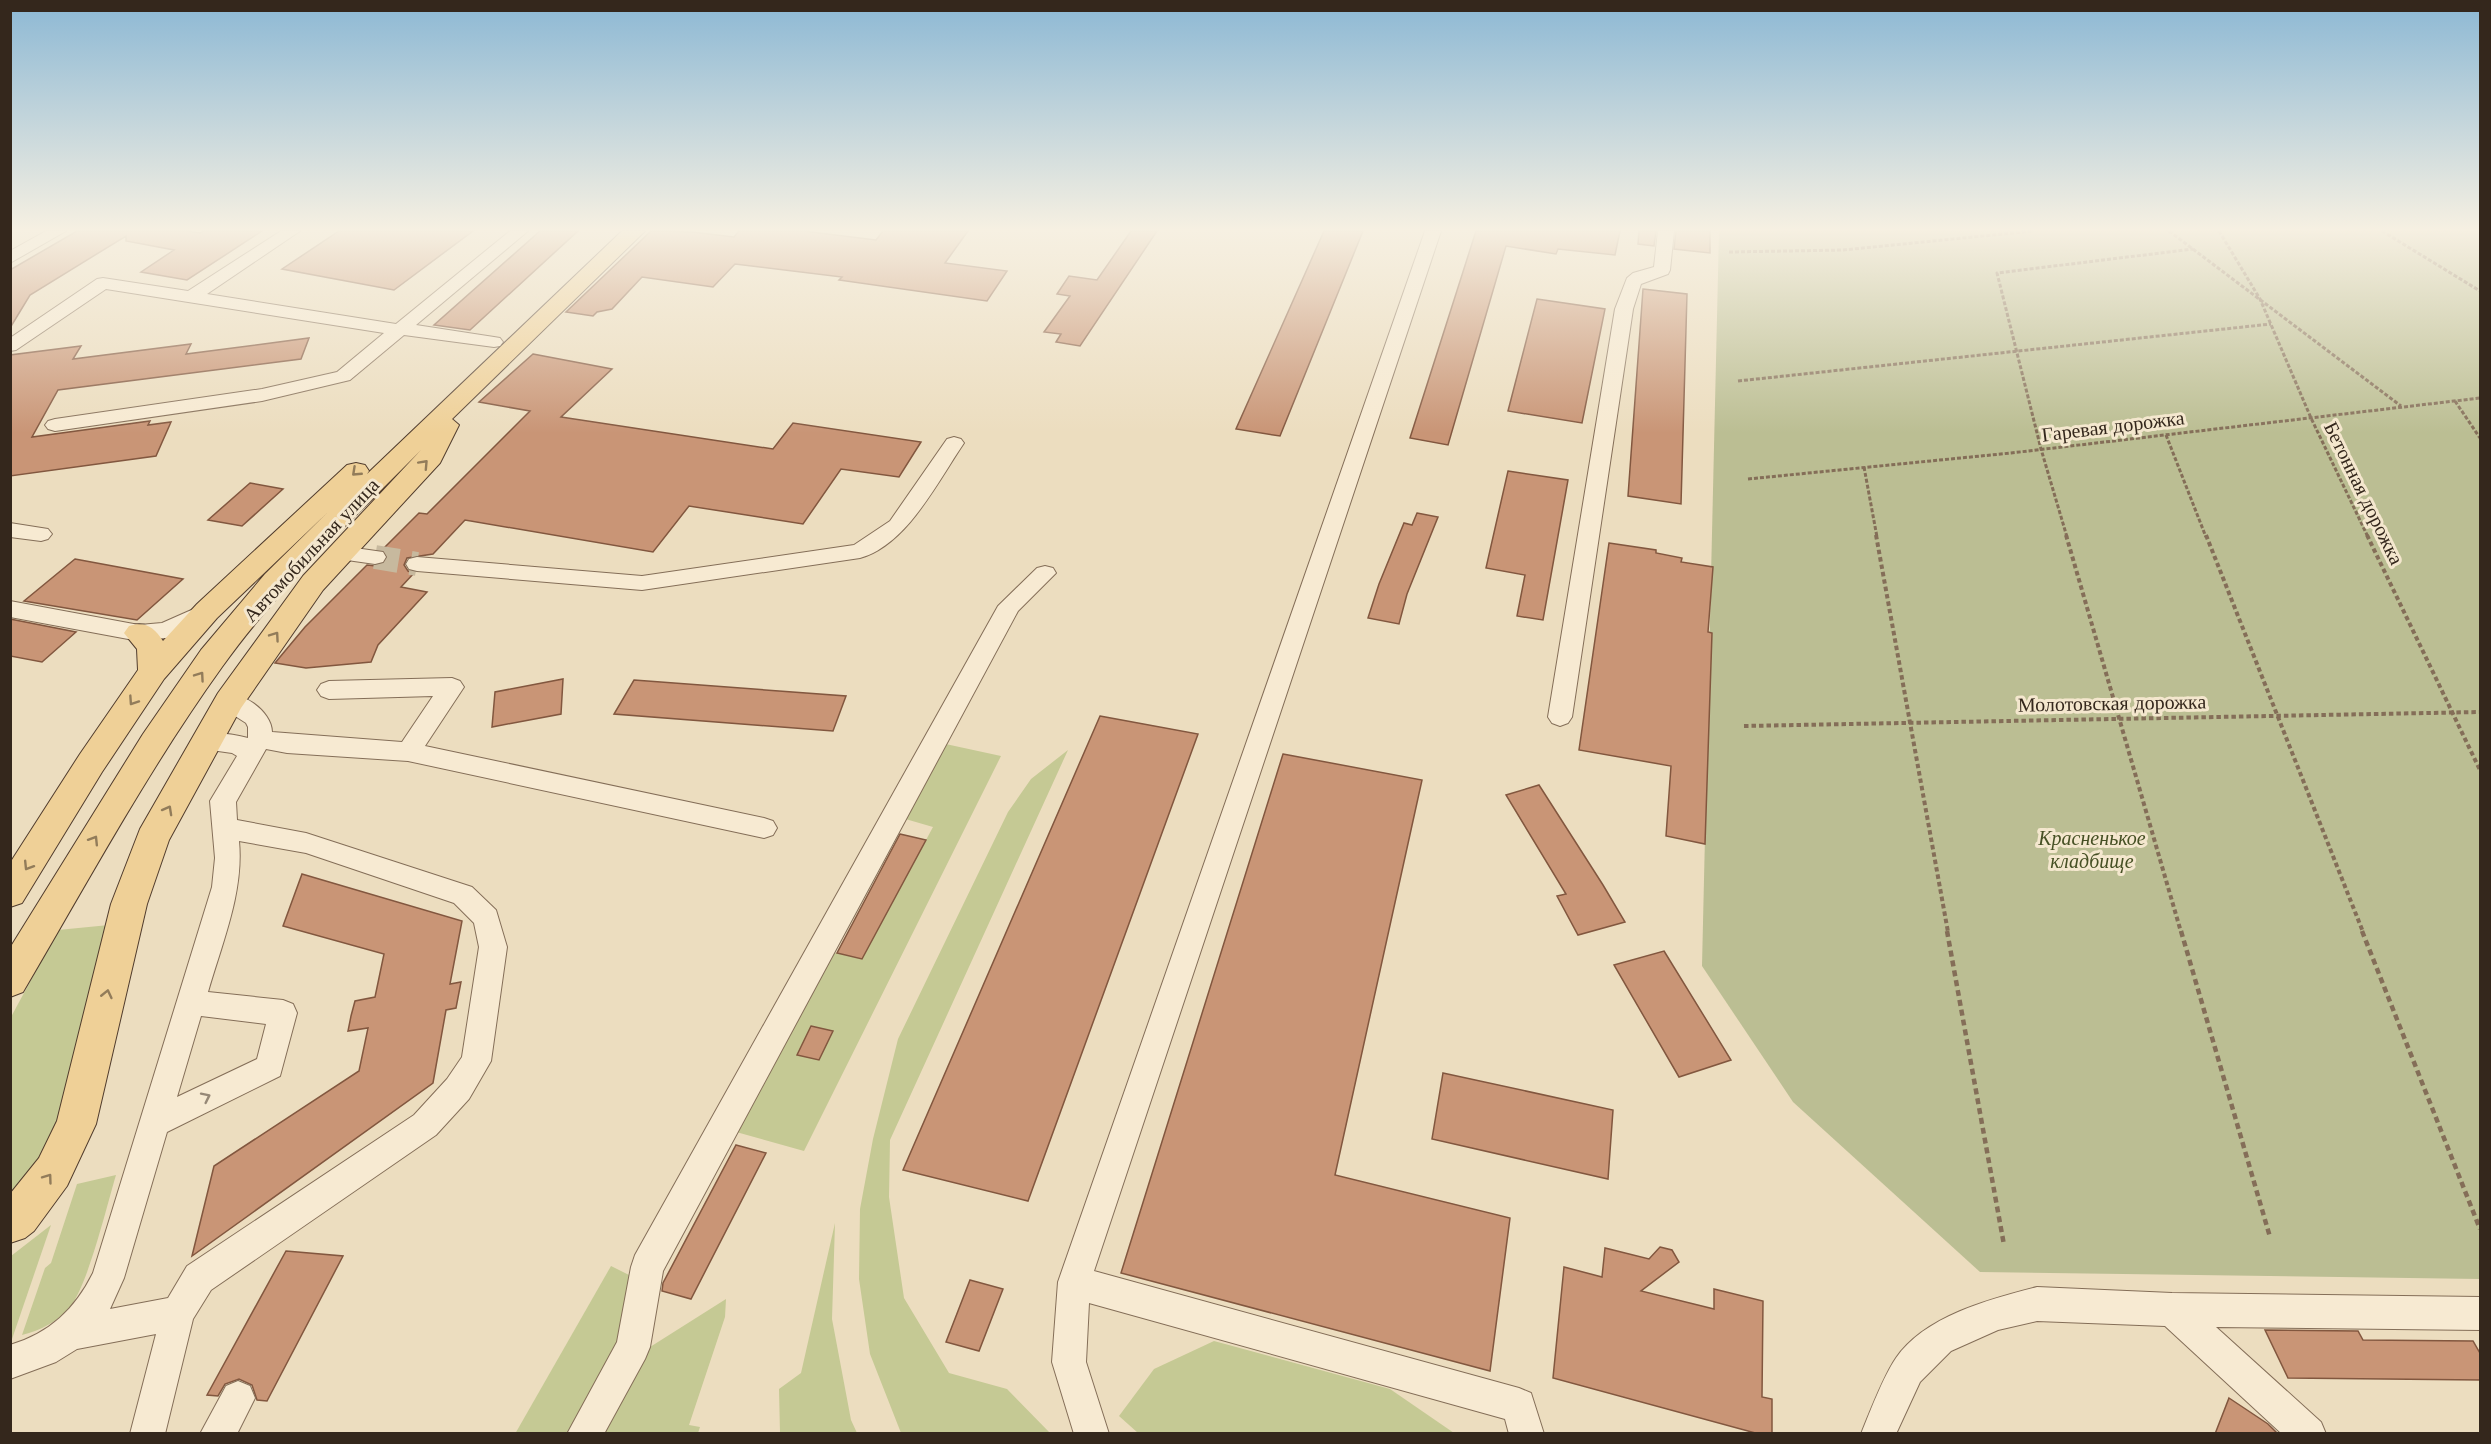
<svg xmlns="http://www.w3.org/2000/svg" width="2491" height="1444" viewBox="0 0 2491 1444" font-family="'Libre Baskerville',serif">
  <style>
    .green { fill: #c5c994 }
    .cemetery { fill: #bbbe93 }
    .building { fill: #c99576; stroke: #82573f; stroke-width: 1.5 }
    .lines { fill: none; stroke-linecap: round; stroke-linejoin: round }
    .minor-tunnel { stroke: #c7b99e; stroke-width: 24; stroke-dasharray: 24 12; stroke-linecap: butt }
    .minor-casing { stroke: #846e58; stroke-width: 2 }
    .major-casing { stroke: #513c2d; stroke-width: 2 }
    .path-far2 { stroke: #846e58; stroke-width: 3; stroke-dasharray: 4 2; stroke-linecap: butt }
    .path-far1 { stroke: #846e58; stroke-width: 4; stroke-dasharray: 4.5 3; stroke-linecap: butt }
    .path { stroke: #846e58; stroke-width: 4.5; stroke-dasharray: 6 4; stroke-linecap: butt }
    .minor { fill: #f7ead2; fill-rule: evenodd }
    .major { fill: #efd097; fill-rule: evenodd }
    .oneway { stroke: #927c5a }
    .oneway2 { stroke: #968877 }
    .labels { text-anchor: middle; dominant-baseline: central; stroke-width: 6; stroke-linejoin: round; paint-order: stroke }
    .street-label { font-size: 20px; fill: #34271c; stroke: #f4e7ce }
    .park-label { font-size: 20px; font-style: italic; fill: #465024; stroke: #f4e7ce }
  </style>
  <rect width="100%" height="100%" fill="#ecddbf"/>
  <!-- green -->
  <g class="green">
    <path d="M941 743 1001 756 804 1151 729 1130 832 952 862 959 933 827 902 818Z"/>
    <path d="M1068 750 890 1140 889 1197 904 1298 949 1373 1007 1389 1050 1433H901L870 1354 859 1279 860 1209 873 1139 898 1039 1008 812 1031 779Z"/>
    <path d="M109 925 69 1125 11 1215V1017L58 930Z"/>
    <path d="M116 1175C107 1205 88 1285 70 1307 57 1322 41 1330 22 1335L45 1268 51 1263 77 1184Z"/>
    <path d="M835 1223 832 1319 851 1420 857 1433H780L779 1389 801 1373Z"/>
    <path d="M51 1225 11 1342V1256Z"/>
    <path d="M611 1266 633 1277 624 1345 573 1433 515 1434Z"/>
    <path d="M726 1299 725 1317 689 1425 700 1427 698 1433 594 1434 639 1354Z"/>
    <path d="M1214 1341 1390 1389 1454 1433H1138L1119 1416 1154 1369Z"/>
  </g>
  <!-- cemetery -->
  <path class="cemetery" d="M1719 231H2480V1279L1980 1272 1793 1102 1702 966Z"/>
  <!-- building -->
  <g class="building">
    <path d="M77 231H187L200 233 204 231H262L187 280 141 272 174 250 126 241V236L30 295 10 328V270Z"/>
    <path d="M339 231H473L394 290 282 269Z"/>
    <path d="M540 231H578L470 330 434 325Z"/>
    <path d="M651 231 692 232 734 237 739 231H803L876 240 883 231H968L945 263 1007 271 987 301 839 280 842 277 735 264 713 287 642 277 612 309 597 312 593 316 566 312Z"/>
    <path d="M1131 231H1157L1080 346 1056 342 1061 334 1044 332 1070 296 1057 294 1069 276 1097 280Z"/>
    <path d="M1324 231H1363L1280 436 1236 429Z"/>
    <path d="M1476 231H1620L1615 255 1558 249 1556 254 1506 246 1448 445 1410 438Z"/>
    <path d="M1639 231H1656L1654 246 1638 244Z"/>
    <path d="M1676 231H1710V253L1674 249Z"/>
    <path d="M1643 289 1687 294 1681 504 1628 496Z"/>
    <path d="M1537 299 1605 309 1582 423 1508 411Z"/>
    <path d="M309 338 301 359 58 390 32 437 150 421 148 425 171 422 156 456 10 476V355L81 346 73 359 191 344 186 354Z"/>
    <path d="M533 354 612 369 561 417 773 449 793 423 921 442 899 477 841 469 803 524 689 506 653 552 465 520 433 554 407 558 404 565 408 571 414 573 401 587 427 592 378 645 371 662 306 668 275 663 305 627 367 565 376 566 385 563 388 556 382 550 419 513 427 514 530 411 479 402Z"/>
    <path d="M1508 471 1568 480 1543 620 1517 616 1525 575 1486 568Z"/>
    <path d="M250 483 283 489 242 526 208 520Z"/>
    <path d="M1417 513 1438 517 1407 594 1399 624 1368 618 1379 584 1404 523 1412 525Z"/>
    <path d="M1609 543 1656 550V553L1682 558 1681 562 1713 567 1708 632 1712 633 1705 844 1666 836 1671 766 1579 750Z"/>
    <path d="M75 559 183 579 137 620 24 601Z"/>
    <path d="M10 619 76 632 42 662 10 656Z"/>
    <path d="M563 679 561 714 492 727 495 692Z"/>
    <path d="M634 680 846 696 833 731 614 714Z"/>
    <path d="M1100 716 1198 734 1028 1201 903 1170Z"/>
    <path d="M1283 754 1422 780 1335 1175 1510 1218 1490 1371 1121 1273Z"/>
    <path d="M1539 785 1603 885 1625 922 1578 935 1557 896 1566 894 1506 795Z"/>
    <path d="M900 834 926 840 862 959 837 953Z"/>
    <path d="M302 874 462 921 450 984 461 982 456 1008 446 1010 433 1083 192 1256 214 1166 359 1071 368 1028 348 1031 351 1016 355 1001 375 997 384 954 283 926Z"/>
    <path d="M1664 951 1731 1060 1679 1077 1614 965Z"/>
    <path d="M811 1026 833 1031 819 1060 797 1055Z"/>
    <path d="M1443 1073 1613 1110 1608 1179 1432 1139Z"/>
    <path d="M736 1145 766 1153 691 1299 662 1291 663 1283Z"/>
    <path d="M1660 1247 1672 1250 1679 1262 1641 1291 1714 1309V1289L1763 1301 1762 1397 1772 1399V1434H1759L1553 1378 1564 1267 1602 1277 1605 1248 1649 1259Z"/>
    <path d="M286 1251 343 1256 267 1401 257 1400 252 1385 239 1379 225 1384 218 1396 207 1395Z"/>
    <path d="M970 1280 1003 1289 979 1351 946 1342Z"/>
    <path d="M2265 1330 2358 1331 2363 1340 2473 1341 2481 1355V1380L2288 1378Z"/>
    <path d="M2229 1398 2268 1424 2278 1434H2215Z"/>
  </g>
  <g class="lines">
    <!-- minor-tunnel -->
    <path class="minor-tunnel" d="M375 557 417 564"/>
    <defs>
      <g id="minor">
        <path d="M46 231H66L10 263V251Z"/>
        <path d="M281 231H300L207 294 396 324 510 231H528L416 325 494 337 500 338 503 342 500 346 494 347 404 335 350 380 262 401 55 431 48 429 45 425 48 421 55 419 262 389 337 372 384 333 106 289 16 350 10 351V338L97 279 103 278 188 291Z"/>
        <path d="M1425 231H1441L1094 1271 1519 1388 1531 1393 1544 1434H1509L1505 1419 1089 1303 1086 1362 1109 1434H1074L1052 1362 1058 1282Z"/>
        <path d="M1658 231H1674L1670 270 1668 274 1641 284 1633 309 1572 717 1568 723 1560 726 1552 723 1548 717 1615 309 1627 278 1633 273 1654 267Z"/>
        <path d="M954 437 961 439 964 443C938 481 907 545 860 558L642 590 417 571 409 569 406 564 409 559 417 557 642 576 854 545 890 521 947 439Z"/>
        <path d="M10 523 48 529 52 534 48 539 41 541 10 537Z"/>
        <path d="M341 546 383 552 386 557 383 562 375 564 333 558 330 553 333 548Z"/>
        <path d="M1045 566 1053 568 1056 573 1018 611 663 1271 650 1347 645 1359 604 1434H567L617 1342 631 1267 635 1255 998 606 1037 568Z"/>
        <path d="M10 601 139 625 162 623 205 604 213 607 216 612 213 617 174 637 139 641 10 617Z"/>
        <path d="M452 678 460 681 464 687 425 746 764 818 773 821 777 828 773 835 764 838 408 761 287 753 266 749 236 802 237 820 306 833 472 887 496 910 507 947 491 1061 469 1099 436 1135 211 1290 193 1319 165 1434H130L156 1334 77 1349 56 1362 10 1379V1345C50 1333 75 1309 93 1273L212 887 215 858 210 801 237 756 232 753 197 748 194 742 197 736C213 731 233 734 248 738V727L246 723 221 707 217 701 221 695C240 689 272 711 272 732L402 742 433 696 329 699 321 696 317 690 321 684 329 681ZM239 841 306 853 454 903 474 923 479 947 462 1057 447 1079 414 1115 187 1266 168 1298 110 1309 124 1278 167 1132 280 1076 297 1013 293 1004 283 1000 208 992C222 943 244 892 239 841ZM201 1016 266 1024 257 1059 177 1097Z"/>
        <path d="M2037 1287 2172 1293 2480 1297V1330L2216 1327 2321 1422 2326 1434H2282L2165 1326 2037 1321 1998 1330 1951 1351 1920 1382 1896 1434H1861C1870 1412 1883 1377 1896 1358 1925 1316 1990 1299 2037 1287Z"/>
        <path d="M238 1381 250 1386 255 1398 237 1434H200L226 1386Z"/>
      </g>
      <path id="major" d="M622 231H645L452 419 459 425 440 463 323 590 241 708 169 840 147 904 96 1124 67 1186 34 1231 25 1238 10 1243V1194L39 1158 57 1121 111 904 140 829 218 693 303 576 421 450C352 520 279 587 222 667 148 770 87 883 23 992L10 997V948L143 734 201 650 265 574 328 512 217 618 164 679 102 772 22 903 10 907V863L80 754 138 670 137 649 124 633 129 626C145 621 154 627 163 641L197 604 347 465 356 463 365 465 369 471 367 474Z"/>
    </defs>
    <!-- minor casing -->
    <use href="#minor" class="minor-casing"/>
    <!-- major casing -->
    <use href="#major" class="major-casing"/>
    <!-- path-far2 -->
    <g class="path-far2">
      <path d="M2169 231 2401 406"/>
      <path d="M2219 231 2260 299 2311 418 2368 537"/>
      <path d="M2382 231 2480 291"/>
      <path d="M1729 252 1843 250 2033 231"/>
      <path d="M1738 381 2271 324"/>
      <path d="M2455 401 2480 438"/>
      <path d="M2166 435 2206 537"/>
      <path d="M1864 467 1877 537"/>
      <path d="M1748 479 2011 453 2480 398"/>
      <path d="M2067 537 2041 449 1997 273 2193 249"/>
    </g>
    <!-- path-far1 -->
    <g class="path-far1">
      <path d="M1876 535 1948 932"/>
      <path d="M2066 535 2181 932"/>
      <path d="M2206 535 2363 932"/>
      <path d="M2367 535 2480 770"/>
      <path d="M1744 726 2480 712"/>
    </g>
    <!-- path -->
    <g class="path">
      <path d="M1947 931 2004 1245"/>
      <path d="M2181 931 2270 1237"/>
      <path d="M2362 931 2480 1229"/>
    </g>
    <!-- minor -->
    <use href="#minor" class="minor"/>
    <!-- major -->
    <use href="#major" class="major"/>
  </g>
  <!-- one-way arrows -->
  <defs><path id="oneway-chevron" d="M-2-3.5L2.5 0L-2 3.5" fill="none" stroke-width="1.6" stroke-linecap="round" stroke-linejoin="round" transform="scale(1.5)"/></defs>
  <g class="oneway">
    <use href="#oneway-chevron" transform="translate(424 464) rotate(-47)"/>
    <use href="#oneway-chevron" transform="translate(356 472) rotate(137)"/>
    <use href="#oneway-chevron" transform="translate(275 636) rotate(-55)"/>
    <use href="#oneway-chevron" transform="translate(200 676) rotate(-55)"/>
    <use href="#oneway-chevron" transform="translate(133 701) rotate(124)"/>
    <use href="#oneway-chevron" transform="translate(168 810) rotate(-61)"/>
    <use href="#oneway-chevron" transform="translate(94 840) rotate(-58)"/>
    <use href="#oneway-chevron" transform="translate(28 866) rotate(122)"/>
    <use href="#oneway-chevron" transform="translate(107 994) rotate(-77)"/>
    <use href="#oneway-chevron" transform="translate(48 1178) rotate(-54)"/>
  </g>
  <use class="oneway2" href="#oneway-chevron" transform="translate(206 1097) rotate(-26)"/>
  <!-- sky -->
  <linearGradient id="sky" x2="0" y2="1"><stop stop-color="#8cb8d4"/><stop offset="0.53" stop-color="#f6f0e2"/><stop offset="1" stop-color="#f6f0e2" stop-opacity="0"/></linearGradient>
  <rect width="2491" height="433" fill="url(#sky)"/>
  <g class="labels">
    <!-- street labels -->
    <g class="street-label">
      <text transform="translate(2113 426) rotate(-7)">Гаревая дорожка</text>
      <text transform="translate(2364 493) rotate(64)">Бетонная дорожка</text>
      <text transform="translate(311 550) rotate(-47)">Автомобильная улица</text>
      <text transform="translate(2112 703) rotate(-1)">Молотовская дорожка</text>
    </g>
    <!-- park labels -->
    <g class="park-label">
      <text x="2092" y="838">Красненькое<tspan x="2092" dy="23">кладбище</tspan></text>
    </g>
  </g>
  <!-- border -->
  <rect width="2491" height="1444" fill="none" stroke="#34271c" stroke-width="24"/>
</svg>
